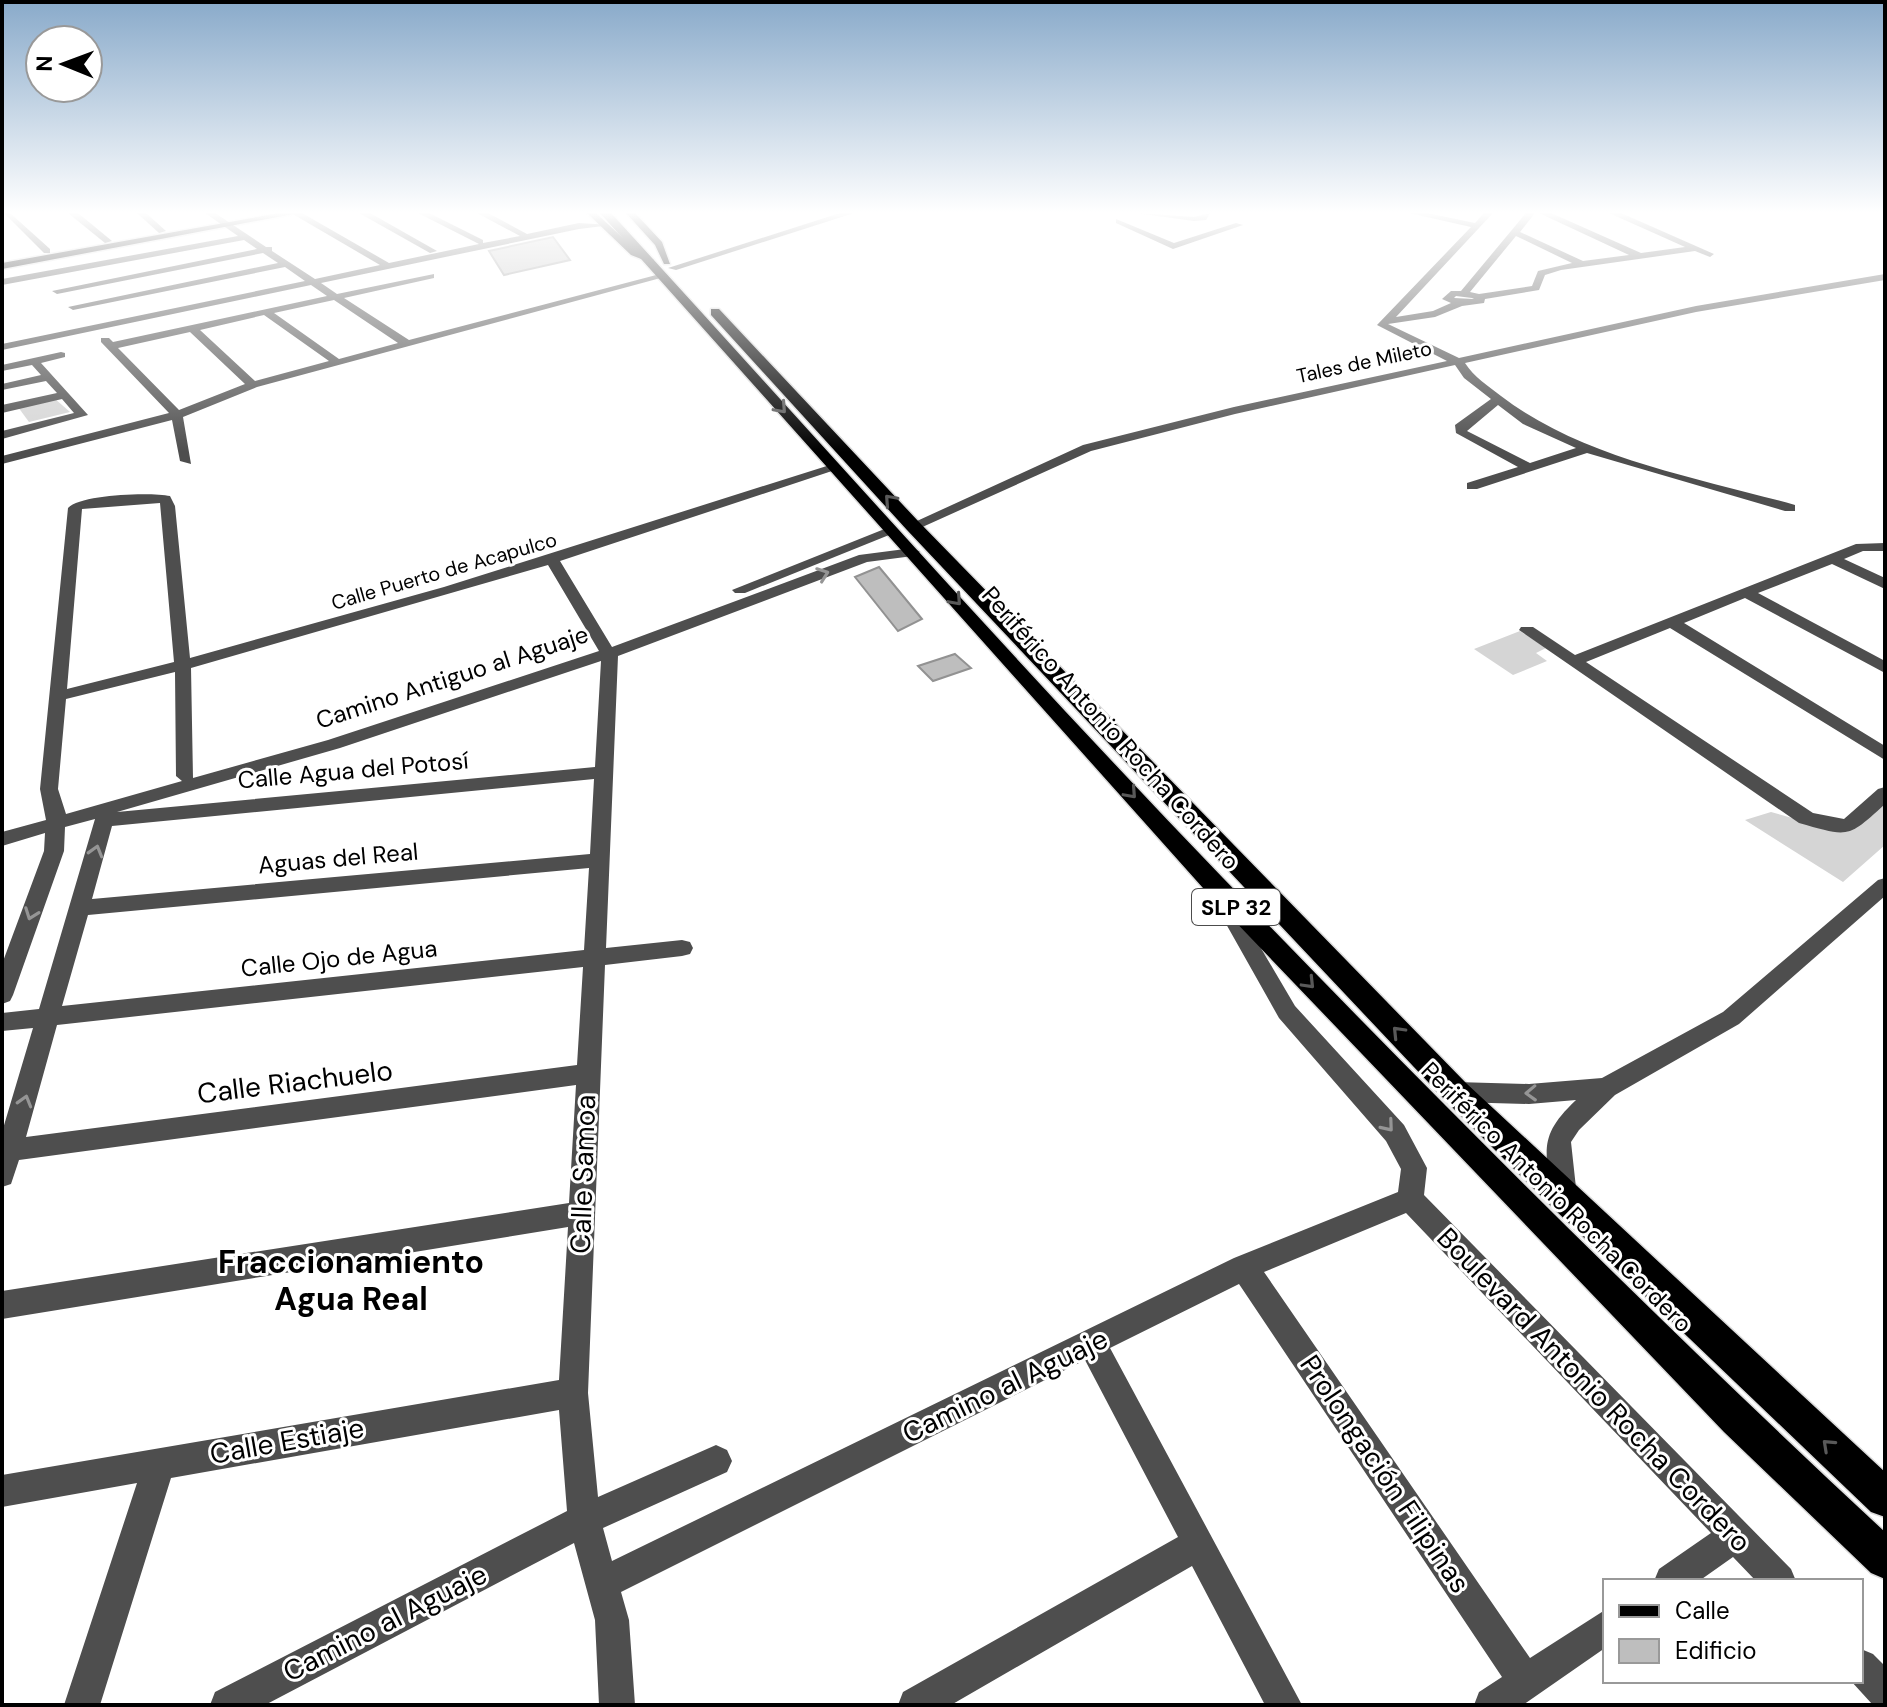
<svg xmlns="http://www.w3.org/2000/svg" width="1887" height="1707" viewBox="0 0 1887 1707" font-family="'DM Sans',sans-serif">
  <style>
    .green { fill: #d5d5d5 }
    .building { fill: #bebebe; stroke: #929292; stroke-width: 2 }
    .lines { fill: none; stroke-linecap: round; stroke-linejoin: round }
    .major-casing { stroke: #dbdbdb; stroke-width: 3 }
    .highway-casing { stroke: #dbdbdb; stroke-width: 3 }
    .minor { fill: #4e4e4e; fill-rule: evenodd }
    .major { fill: #000; fill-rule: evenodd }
    .highway { fill: #000; fill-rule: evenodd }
    .oneway { stroke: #595959 }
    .oneway2 { stroke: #959595 }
    .labels { text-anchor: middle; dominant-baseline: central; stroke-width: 6; stroke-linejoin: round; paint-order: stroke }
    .far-street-label { font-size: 20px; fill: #000; stroke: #fff }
    .shield { fill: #fff; stroke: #4c4c4c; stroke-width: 2 }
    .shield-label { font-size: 22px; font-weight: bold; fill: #000 }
    .street-label { font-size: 24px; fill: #000; stroke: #fff }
    .near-street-label { font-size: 28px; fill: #000; stroke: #fff }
    .near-neighbourhood-label { font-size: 32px; font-weight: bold; fill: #000; stroke: #fff }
  </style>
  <rect width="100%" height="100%" fill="#fff"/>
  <!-- green -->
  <g class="green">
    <path d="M54 398 70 412 29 422 18 407Z"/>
    <path d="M1520 631 1546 648 1536 653 1547 661 1513 675 1474 649Z"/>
    <path d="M1885 799V845L1843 882 1745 820 1771 812 1831 829Z"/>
  </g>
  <!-- building -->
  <g class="building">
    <path d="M553 237 570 260 504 275 489 251Z"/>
    <path d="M879 567 889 579 922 619 898 631 855 577Z"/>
    <path d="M955 654 971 668 933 681 918 666Z"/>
  </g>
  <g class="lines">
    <defs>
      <g id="major">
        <path d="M279 213H299L2 269V263Z"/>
        <path d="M587 213H596L637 251 654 260V264L631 255Z"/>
        <path d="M626 213H635L662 242 670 264H664L655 245Z"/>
      </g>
      <g id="highway">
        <path d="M600 213H611C814 435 1014 661 1223 878 1438 1101 1658 1321 1885 1532V1579L1871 1573 1724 1432 1203 888Z"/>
        <path d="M711 309H719L919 522 1466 1083 1885 1472V1517L1871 1512 1554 1209 1446 1101 907 530 711 315Z"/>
      </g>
    </defs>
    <!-- major casing -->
    <use href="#major" class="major-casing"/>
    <!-- highway casing -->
    <use href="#highway" class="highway-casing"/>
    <!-- minor -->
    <g class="minor">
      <path d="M4 213H10L50 249V253H44Z"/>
      <path d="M68 213H78L112 241 105 243Z"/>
      <path d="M137 213H146L166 231 159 233Z"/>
      <path d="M205 213H215L266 247H272V251L315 279 380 265 291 213H302L389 263 479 244 418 213H429L483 240V243L520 236 477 213H488L527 234 579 223 611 225 579 229 321 283 337 294 434 274V278L344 298 409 340 660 274 668 276 257 387 183 417 191 464 180 461 172 420 2 464V456L169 413 101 342V338H109L113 342 327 296 311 285 2 350V344L305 281 285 267 73 310 68 307 278 263 263 253 57 294 52 291 257 249 244 240 2 285V279L238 236ZM334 300 398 343 339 359 274 313ZM264 315 329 361 255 381 200 330ZM190 332 245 384 179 410 118 348Z"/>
      <path d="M359 213H370L437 251 430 253Z"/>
      <path d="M840 213H854L676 270 668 268Z"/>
      <path d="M1136 213 1194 217 1210 213 1206 220 1194 221Z"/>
      <path d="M1409 213H1427L1475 223 1484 213H1493L1396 317 1433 311 1451 303 1442 299 1451 291H1461L1526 213H1535L1520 232 1583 261 1629 255 1539 213H1551L1641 253 1685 247 1609 213H1621L1714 254 1710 257 1695 251 1561 270 1545 275 1539 290 1485 299 1484 303 1462 306 1435 317 1388 324 1459 358 1696 306 1885 274V280L1696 312 1465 363C1474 377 1488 386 1501 396 1584 459 1696 477 1795 505V511H1785L1587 453 1477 489H1467V483L1518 467 1456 433 1455 425 1491 399 1464 378 1455 365 1235 414 1091 451 918 529 906 526 1083 445 1234 407 1447 361 1377 325 1471 227ZM1516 236 1572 263 1538 271 1532 286 1479 294 1470 292ZM1456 296 1472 298 1474 299 1454 298ZM1498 405 1523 424 1576 448 1530 463 1467 431Z"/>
      <path d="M1116 219 1174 243 1236 223 1243 225 1173 249 1116 223Z"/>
      <path d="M61 352 65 353V357L41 363 88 415 2 439V431L74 413 62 399 2 413V405L57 393 46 381 2 390V384L41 375 32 365 2 371V365Z"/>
      <path d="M830 465 841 468 560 561 612 647 859 555 913 548 920 552 913 556 867 562 618 656 606 948 682 940 690 942 693 948 690 954 682 956 605 965 588 1393 598 1497 716 1445 727 1450 732 1461 727 1472 603 1528 612 1561 1234 1258 1398 1192 1401 1169 1386 1141 1279 1018 1212 899 1215 894H1229L1295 1006 1404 1125 1427 1168 1424 1195 1791 1569 1796 1581H1756L1733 1557 1699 1581H1654L1659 1569 1711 1533 1406 1213 1264 1272 1530 1658 1605 1610V1648L1523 1705H1474L1479 1692 1502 1677 1239 1284 1110 1348 1302 1705H1265L1192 1566 951 1705H898L903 1692 1178 1537 1085 1360 621 1592 629 1620 635 1705H599L595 1620 574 1543 265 1705H210L215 1692 567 1511 559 1410 171 1478 100 1705H64L137 1483 2 1507V1475L559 1380 568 1227 2 1319V1291L569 1203 576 1085 19 1160 11 1184 2 1187V1132L33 1028 2 1031V1013L39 1009 95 819 65 827 64 851 13 995 10 1001 2 1004V964L44 851 45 833 2 846V832L46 820 40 789 68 508C81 494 151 492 170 496L175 506 190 658 444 587ZM160 503 174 662 67 689 82 509ZM548 565 599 651 328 740 193 778 191 668ZM601 661 595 767 117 812 340 748ZM175 672 176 776 182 781 66 814 58 789 66 699ZM594 779 590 854 92 899 112 826ZM589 868 584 950 62 1006 88 915ZM583 967 577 1065 26 1137 57 1025Z"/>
      <path d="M887 528 899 531 745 593H735L732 590Z"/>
      <path d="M1885 543V551H1863L1844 559 1885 578V589L1832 564 1758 593 1885 661V673L1745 598 1684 623 1885 746V760L1670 628 1586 662 1813 813 1844 819 1878 789 1885 787V804C1847 839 1849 837 1799 823L1519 630 1521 627H1533L1575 655 1856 544Z"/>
      <path d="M1885 878V896L1739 1024 1615 1095 1579 1130 1571 1142 1577 1197 1573 1205 1564 1209 1555 1205 1551 1197C1546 1149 1538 1136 1576 1100L1529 1104 1456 1102 1447 1099 1444 1092 1447 1085 1456 1082 1529 1084 1602 1078 1723 1012 1878 880Z"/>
      <path d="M1861 1649 1873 1654 1885 1666V1705L1872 1704 1851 1681H1861Z"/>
    </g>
    <!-- major -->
    <use href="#major" class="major"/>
    <!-- highway -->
    <use href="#highway" class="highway"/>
  </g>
  <!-- one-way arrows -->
  <defs><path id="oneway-chevron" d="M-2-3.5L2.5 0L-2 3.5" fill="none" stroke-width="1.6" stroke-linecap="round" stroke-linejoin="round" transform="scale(2)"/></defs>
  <g class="oneway">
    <use href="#oneway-chevron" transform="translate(781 408) rotate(48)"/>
    <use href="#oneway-chevron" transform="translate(890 500) rotate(-132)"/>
    <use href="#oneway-chevron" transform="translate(956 600) rotate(48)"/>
    <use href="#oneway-chevron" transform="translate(1131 793) rotate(48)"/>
    <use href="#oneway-chevron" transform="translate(1309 983) rotate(46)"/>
    <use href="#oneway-chevron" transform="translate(1398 1032) rotate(-134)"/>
    <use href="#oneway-chevron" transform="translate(1828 1445) rotate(-137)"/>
  </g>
  <g class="oneway2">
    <use href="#oneway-chevron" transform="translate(823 574) rotate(-20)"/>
    <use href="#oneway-chevron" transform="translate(96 851) rotate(-74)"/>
    <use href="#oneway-chevron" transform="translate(31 914) rotate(110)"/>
    <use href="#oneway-chevron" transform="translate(1531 1093) rotate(178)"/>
    <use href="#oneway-chevron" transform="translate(25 1101) rotate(-74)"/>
    <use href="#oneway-chevron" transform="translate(1388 1126) rotate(50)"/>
  </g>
  <!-- sky -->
  <linearGradient id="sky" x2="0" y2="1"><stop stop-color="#89aaca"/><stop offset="0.47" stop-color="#fff"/><stop offset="1" stop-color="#fff" stop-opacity="0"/></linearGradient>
  <rect width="1887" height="452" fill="url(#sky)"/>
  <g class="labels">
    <!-- far-street labels -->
    <g class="far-street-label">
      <text transform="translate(1364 362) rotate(-12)">Tales de Mileto</text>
      <text transform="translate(444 571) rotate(-16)">Calle Puerto de Acapulco</text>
    </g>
    <!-- shield labels -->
    <rect class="shield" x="1192" y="889" width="88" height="36" rx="6"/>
    <g class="shield-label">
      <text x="1236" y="907">SLP 32</text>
    </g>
    <!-- street labels -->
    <g class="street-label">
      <text transform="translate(452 677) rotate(-18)">Camino Antiguo al Aguaje</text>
      <text transform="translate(1111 728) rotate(48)">Periférico Antonio Rocha Cordero</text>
      <text transform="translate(353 770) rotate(-5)">Calle Agua del Potosí</text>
      <text transform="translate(338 858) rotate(-5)">Aguas del Real</text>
      <text transform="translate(339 958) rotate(-6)">Calle Ojo de Agua</text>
      <text transform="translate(1557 1197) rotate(45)">Periférico Antonio Rocha Cordero</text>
    </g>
    <!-- near-street labels -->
    <g class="near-street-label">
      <text transform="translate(295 1082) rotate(-7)">Calle Riachuelo</text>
      <text transform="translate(583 1174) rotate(-88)">Calle Samoa</text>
      <text transform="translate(1005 1386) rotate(-26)">Camino al Aguaje</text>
      <text transform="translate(1594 1390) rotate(46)">Boulevard Antonio Rocha Cordero</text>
      <text transform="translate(287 1441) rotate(-10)">Calle Estiaje</text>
      <text transform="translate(1385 1474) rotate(56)">Prolongación Filipinas</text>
      <text transform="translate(385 1623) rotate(-27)">Camino al Aguaje</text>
    </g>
    <!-- near-neighbourhood labels -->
    <g class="near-neighbourhood-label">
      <text x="351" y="1262">Fraccionamiento<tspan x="351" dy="37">Agua Real</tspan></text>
    </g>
  </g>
  <!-- border -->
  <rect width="1887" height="1707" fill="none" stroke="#000000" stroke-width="8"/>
  <!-- legend -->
  <rect x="1603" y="1579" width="260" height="104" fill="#ffffff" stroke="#999999" stroke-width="2"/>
  <rect x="1619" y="1605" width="40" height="12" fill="#000000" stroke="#999999" stroke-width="2"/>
  <text x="1675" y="1619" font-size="24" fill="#000000">Calle</text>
  <rect x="1619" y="1639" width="40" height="24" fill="#bebebe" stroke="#999999" stroke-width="2"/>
  <text x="1675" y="1659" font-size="24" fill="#000000">Edificio</text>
  <!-- north arrow -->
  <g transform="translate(64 64) rotate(271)"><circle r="38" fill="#ffffff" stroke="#999999" stroke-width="2"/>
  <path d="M0-6L14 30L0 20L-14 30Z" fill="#000000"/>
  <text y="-12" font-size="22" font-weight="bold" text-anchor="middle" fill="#000000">N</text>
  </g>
</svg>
